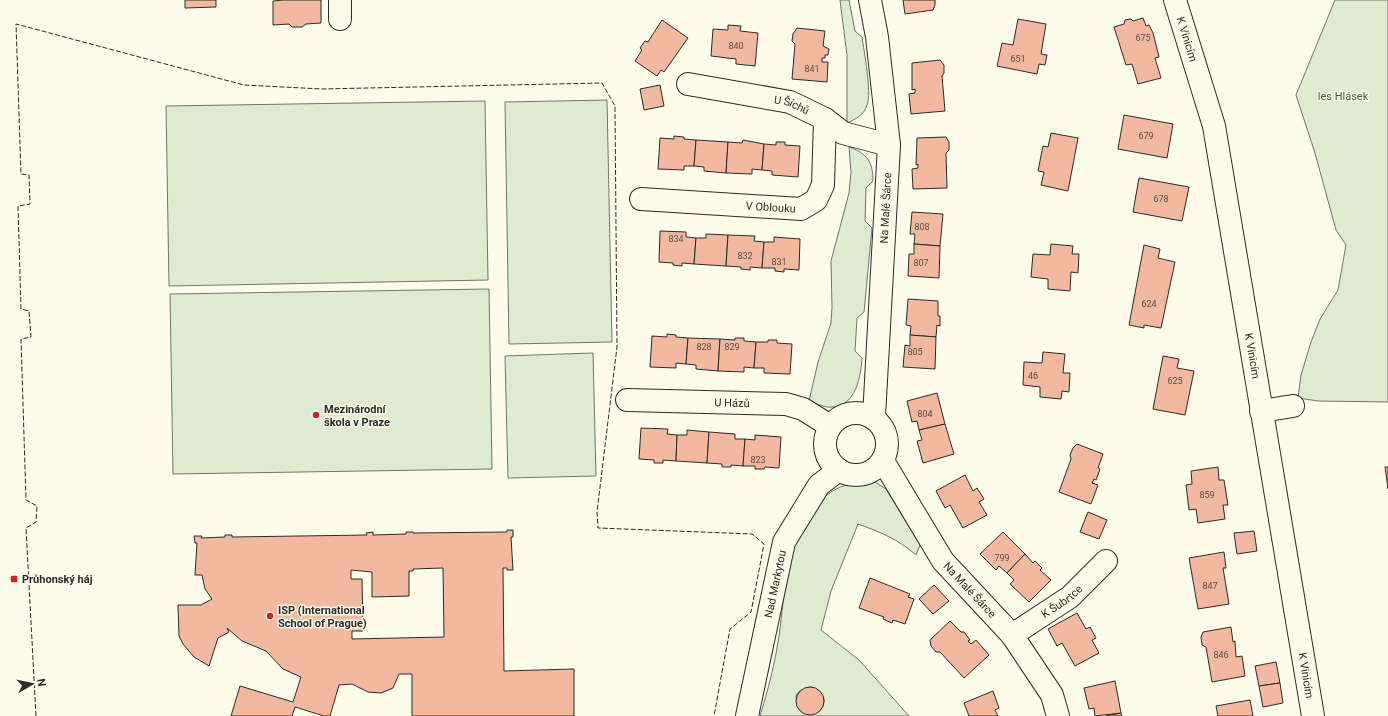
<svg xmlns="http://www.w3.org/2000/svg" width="1388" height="716" viewBox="0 0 1388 716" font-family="Roboto,sans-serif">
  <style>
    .green { fill: #deebd1; stroke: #74746e; fill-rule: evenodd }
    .building { fill: #f2b8a0; stroke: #2b2b2b; fill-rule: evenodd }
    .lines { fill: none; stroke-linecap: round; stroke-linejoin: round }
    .minor-casing { stroke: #2b2b2b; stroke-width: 24 }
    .minor { stroke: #fdfbea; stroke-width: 22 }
    .fence { stroke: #2b2b2b; stroke-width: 1; stroke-dasharray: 5 2; stroke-linecap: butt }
    .poi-dot { fill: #c62828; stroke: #fdfbea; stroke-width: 1.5 }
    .labels { text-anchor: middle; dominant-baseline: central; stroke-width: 3; stroke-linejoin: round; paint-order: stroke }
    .number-label { font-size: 9px; fill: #5d4e48 }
    .street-label { font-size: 11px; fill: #2b2b2b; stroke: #fdfbea }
    .park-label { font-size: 11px; fill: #34623c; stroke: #fdfbea }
    .poi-label { font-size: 11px; font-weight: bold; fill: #2b2b2b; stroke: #fdfbea; text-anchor: start }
  </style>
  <rect width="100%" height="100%" fill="#fdfbea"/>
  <!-- green -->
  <g class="green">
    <path d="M840 0H849L855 31 862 37C864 51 872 93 867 105 864 115 856 119 847 123V55Z"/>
    <path d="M1335 0H1388V402L1318 401 1298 398 1301 375 1311 342 1320 319 1338 290 1346 245 1336 230 1315 153 1296 95Z"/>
    <path d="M607 100 612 342 509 344 505 102Z"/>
    <path d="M485 101 488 280 169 286 166 106Z"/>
    <path d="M849 147C867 153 873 162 873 181L866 188 865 221 872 228 864 312 857 318 855 351 862 358C861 375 856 406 833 407 825 408 817 404 809 401L818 362 831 323 832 307 831 261 849 193 851 172Z"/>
    <path d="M489 289 492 469 173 474 170 294Z"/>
    <path d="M593 353 596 476 508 478 505 356Z"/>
    <path d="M863 481 875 482 886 489 920 545 916 555C898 539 880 532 858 524L831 591 821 630 859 660 909 716H760C768 690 775 663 779 636 785 593 784 557 808 519 823 494 834 486 863 481ZM811 687C820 690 828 697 822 708 810 716 777 694 811 687Z"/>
  </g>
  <!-- building -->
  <g class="building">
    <path d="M185 0H216V7L185 8Z"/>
    <path d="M283 0H321V23L306 24 302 27H292L289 24 273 25V1Z"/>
    <path d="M903 0H935V5L933 10 905 14Z"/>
    <path d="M1143 18 1146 26 1149 25 1153 33 1159 57 1155 58 1161 78 1138 84 1132 64 1126 65 1114 27 1124 24 1125 20 1131 19 1133 21Z"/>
    <path d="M1018 19 1046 24 1041 54 1047 55 1045 65 1039 64 1037 74 997 66 1002 43 1013 45Z"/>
    <path d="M662 20 688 38 664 72 661 70 657 76 635 61 642 50 640 48 645 41 648 42Z"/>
    <path d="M728 25 741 26 740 31 758 33 755 66 736 64V59L711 56 713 29 728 30Z"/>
    <path d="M797 28 825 31 823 46 829 49 828 55H825V58H822V62H828L827 82 792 79 795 44 792 41 793 34Z"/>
    <path d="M940 60 944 65V73L942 76 945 111 911 114 909 94 915 93V89L912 90V63Z"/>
    <path d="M660 85 664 106 644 110 640 89Z"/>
    <path d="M1124 115 1173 124 1167 158 1118 149Z"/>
    <path d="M1051 133 1078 138 1068 191 1041 185 1044 172 1038 171 1043 146 1048 147Z"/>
    <path d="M674 136 684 137V139L696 140 694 166H684V170L658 169 660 138 674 139Z"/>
    <path d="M946 137 949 142V150L946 153 947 188 913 189 912 169 918 168V164L916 165 917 138Z"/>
    <path d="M696 140 728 142 726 173 704 171V167L694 166Z"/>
    <path d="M743 140 764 144 762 170 752 169V174L726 173 728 142 742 143Z"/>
    <path d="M776 142H785V145L800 146 798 177 772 175V171L762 170 764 144 776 145Z"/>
    <path d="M1139 178 1189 187 1182 221 1133 212Z"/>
    <path d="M912 212 943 214 940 246 914 244 915 234H910Z"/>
    <path d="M660 231 686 232V237L696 238 694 264 682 263V266L673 265V263L659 262Z"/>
    <path d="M706 234 728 235 726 266 694 264 696 238H706Z"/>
    <path d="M728 235 755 236 754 241 764 242 762 268 750 267V270L741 269V267L726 266Z"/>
    <path d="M774 237 800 239 799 270 784 269V272L775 271V268H762L764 242H774Z"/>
    <path d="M914 244 940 246 939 278 908 276 909 254H914Z"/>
    <path d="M1051 244 1073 246 1072 254H1079L1078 273 1071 272 1070 291 1048 289V279L1031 277 1033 254 1050 255Z"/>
    <path d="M1144 245 1160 249 1158 258 1175 262 1161 328 1144 325V328L1129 325Z"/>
    <path d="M908 299 938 301V316H940V326L937 325 936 337 910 335 911 326 906 325Z"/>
    <path d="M667 334 676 335V337L688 338 686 364 676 363V368L650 367 652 336 667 337Z"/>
    <path d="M910 335 936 337 935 369 903 367 905 345 910 346Z"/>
    <path d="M688 338 720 339 718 371 696 369V365L686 364Z"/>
    <path d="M735 338H744V341L756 342 754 368 744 367V372L718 371 720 339 735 340Z"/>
    <path d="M768 340H777V343L792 344 790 374 764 373V368H754L756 342H768Z"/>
    <path d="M1043 352 1065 354 1063 373H1070L1069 392 1062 391 1061 399 1040 397V387L1023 385 1024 362 1042 363Z"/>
    <path d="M1163 356 1179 359 1177 368 1194 371 1185 415 1153 409Z"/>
    <path d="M937 393 945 424 919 430 917 421 912 422 907 401Z"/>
    <path d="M945 424 954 454 923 463 917 441 922 440 919 430Z"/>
    <path d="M641 428 668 429 667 434 677 435 676 461 663 460V463H654V460L639 459Z"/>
    <path d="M687 430 709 432 707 463 676 461 677 435H687Z"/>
    <path d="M709 432 735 434V439H745L743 466 731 465V467H722V464L707 463Z"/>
    <path d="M755 435 781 437 779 468 765 467 764 469H755V466H743L745 439 755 440Z"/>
    <path d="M1077 444 1103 454 1098 468 1100 469 1096 480 1094 479 1092 483 1098 485 1091 504 1059 492 1071 459 1070 455 1073 448Z"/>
    <path d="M1218 467 1219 480H1224L1228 505H1223L1225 519 1198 523 1196 509 1189 510 1186 485 1192 484 1191 471Z"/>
    <path d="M1385 467H1388V489Z"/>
    <path d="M965 475 973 491 977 488 984 499 979 502 987 515 963 528 950 505 945 508 936 491Z"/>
    <path d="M1088 512 1107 520 1099 539 1080 532Z"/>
    <path d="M507 530H513V537H511L513 570H507V568H503L504 671 574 669V716H412V674H399L393 688 381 693 368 692 352 684 339 685 330 716H324L295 707 292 716H231L240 686 293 702 301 677 283 669 266 651 242 641 227 628 229 632 218 638 209 666 194 657 183 644 179 636 178 605H201L212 599 205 589 202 575H195L197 543H195L194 536H202L201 538 225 537V535H232V537L367 535 366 533 373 532V535L406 534V532H413V533L507 532ZM443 568 444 637 352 639V631H363L362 579H351V570L372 572V597L409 596V571H413V569Z"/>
    <path d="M1254 531 1257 551 1237 554 1234 533Z"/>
    <path d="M1003 532 1025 554 1007 573 999 566 996 570 980 554Z"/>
    <path d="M1224 552 1226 568H1223L1229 604 1198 609 1189 558Z"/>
    <path d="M1025 554 1033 563 1035 561 1042 568 1040 570 1051 580 1029 602 1010 584 1014 580 1007 573Z"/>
    <path d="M870 578 910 594 908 597 914 599 905 624 893 620 892 623 883 619 884 617 859 608Z"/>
    <path d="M934 585 949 601 933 614 919 599Z"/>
    <path d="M1077 613 1086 629 1090 627 1096 638 1092 640 1099 653 1075 666 1062 643 1057 646 1048 629Z"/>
    <path d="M950 621 961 632H964L970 640 968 641 971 644 976 640 989 655 964 678 940 652H936L931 646 930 640Z"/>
    <path d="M1231 627 1233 642 1235 641 1236 657 1242 656 1245 676 1212 682 1206 647 1202 645 1201 637 1203 632Z"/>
    <path d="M1276 662 1280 683 1259 686 1255 666Z"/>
    <path d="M1115 681 1121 713 1095 716 1094 708 1089 709 1084 688Z"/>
    <path d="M1280 683 1283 703 1263 707 1259 686Z"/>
    <circle cx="810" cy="701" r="14"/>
    <path d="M993 691 999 708 995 710 998 716H969L964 703Z"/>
    <path d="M1250 700 1253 716H1218L1216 706Z"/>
    <path d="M1121 713 1122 716H1106Z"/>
  </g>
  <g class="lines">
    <defs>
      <g id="minor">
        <path d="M340 0V19"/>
        <path d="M870 0 877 37 889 145 874 417"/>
        <path id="s1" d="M1175 0 1214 126 1313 716"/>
        <path id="s2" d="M688 84 790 102 825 119 843 133 889 145"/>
        <path id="s3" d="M641 199 801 209 816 200 823 185 825 119"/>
        <path id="s4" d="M627 400 786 404 803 409 830 426"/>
        <path d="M1261 411 1293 406"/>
        <circle cx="856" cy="444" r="31"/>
        <path id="s5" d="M883 461 943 561 1012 635 1052 695 1058 716"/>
        <path id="s6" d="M1012 635 1070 597 1106 561"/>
        <path id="s7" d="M747 716 784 542 819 485 839 470"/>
      </g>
    </defs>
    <!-- minor casing -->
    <use href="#minor" class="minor-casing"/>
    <!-- minor -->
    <use href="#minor" class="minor"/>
    <!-- fence -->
    <path class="fence" d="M36 716 26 528 36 522 37 506 26 500 21 339 31 337 29 311 21 309 18 206 30 204 29 175 21 174 16 24 244 85 322 89 602 83 615 106 617 347 597 512 598 528 752 534 764 544 751 612 730 629 714 716"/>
  </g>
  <!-- markers -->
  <g class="poi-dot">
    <circle cx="316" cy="415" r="4"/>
    <rect x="10" y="575" width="8" height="8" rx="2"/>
    <circle cx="270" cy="616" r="4"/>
  </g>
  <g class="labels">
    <!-- number labels -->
    <g class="number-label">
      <text x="1143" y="38">675</text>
      <text x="736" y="46">840</text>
      <text x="1018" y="59">651</text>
      <text x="812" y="69">841</text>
      <text x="1146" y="136">679</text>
      <text x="1161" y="199">678</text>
      <text x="922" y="227">808</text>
      <text x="676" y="239">834</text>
      <text x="745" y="256">832</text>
      <text x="779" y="262">831</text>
      <text x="921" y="263">807</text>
      <text x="1149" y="304">624</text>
      <text x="704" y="347">828</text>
      <text x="732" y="347">829</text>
      <text x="915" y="352">805</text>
      <text x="1033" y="376">46</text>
      <text x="1175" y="381">625</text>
      <text x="925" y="414">804</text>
      <text x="758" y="460">823</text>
      <text x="1207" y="495">859</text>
      <text x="1002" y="558">799</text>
      <text x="1210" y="586">847</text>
      <text x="1221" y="655">846</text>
    </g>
    <!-- street labels -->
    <g class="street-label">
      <text stroke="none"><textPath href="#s1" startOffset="41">K Vinicím</textPath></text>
      <text stroke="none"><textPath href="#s2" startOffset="106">U Šíchů</textPath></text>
      <text stroke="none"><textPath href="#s3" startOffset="130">V Oblouku</textPath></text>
      <text transform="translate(886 208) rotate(-87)">Na Malé Šárce</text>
      <text stroke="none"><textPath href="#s1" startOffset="365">K Vinicím</textPath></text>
      <text stroke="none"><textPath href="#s4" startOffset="105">U Házů</textPath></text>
      <text stroke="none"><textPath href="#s7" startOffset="135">Nad Markytou</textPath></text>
      <text stroke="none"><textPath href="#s5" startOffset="156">Na Malé Šárce</textPath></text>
      <text stroke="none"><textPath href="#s6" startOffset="60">K Šubrtce</textPath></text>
      <text stroke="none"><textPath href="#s1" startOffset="689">K Vinicím</textPath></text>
    </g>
    <!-- park labels -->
    <g class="park-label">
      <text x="1343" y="96">les Hlásek</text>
    </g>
    <!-- poi labels -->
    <g class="poi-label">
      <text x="324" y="409">Mezinárodní<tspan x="324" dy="13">škola v Praze</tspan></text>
      <text x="22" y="579">Průhonský háj</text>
      <text x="278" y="610">ISP (International<tspan x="278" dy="13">School of Prague)</tspan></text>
    </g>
  </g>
  <!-- north arrow -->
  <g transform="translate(32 684) rotate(81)" stroke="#fdfbea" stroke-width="3" paint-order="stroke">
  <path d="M0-3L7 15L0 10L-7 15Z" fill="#2b2b2b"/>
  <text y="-6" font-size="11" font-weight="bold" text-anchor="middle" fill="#2b2b2b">N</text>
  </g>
</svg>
